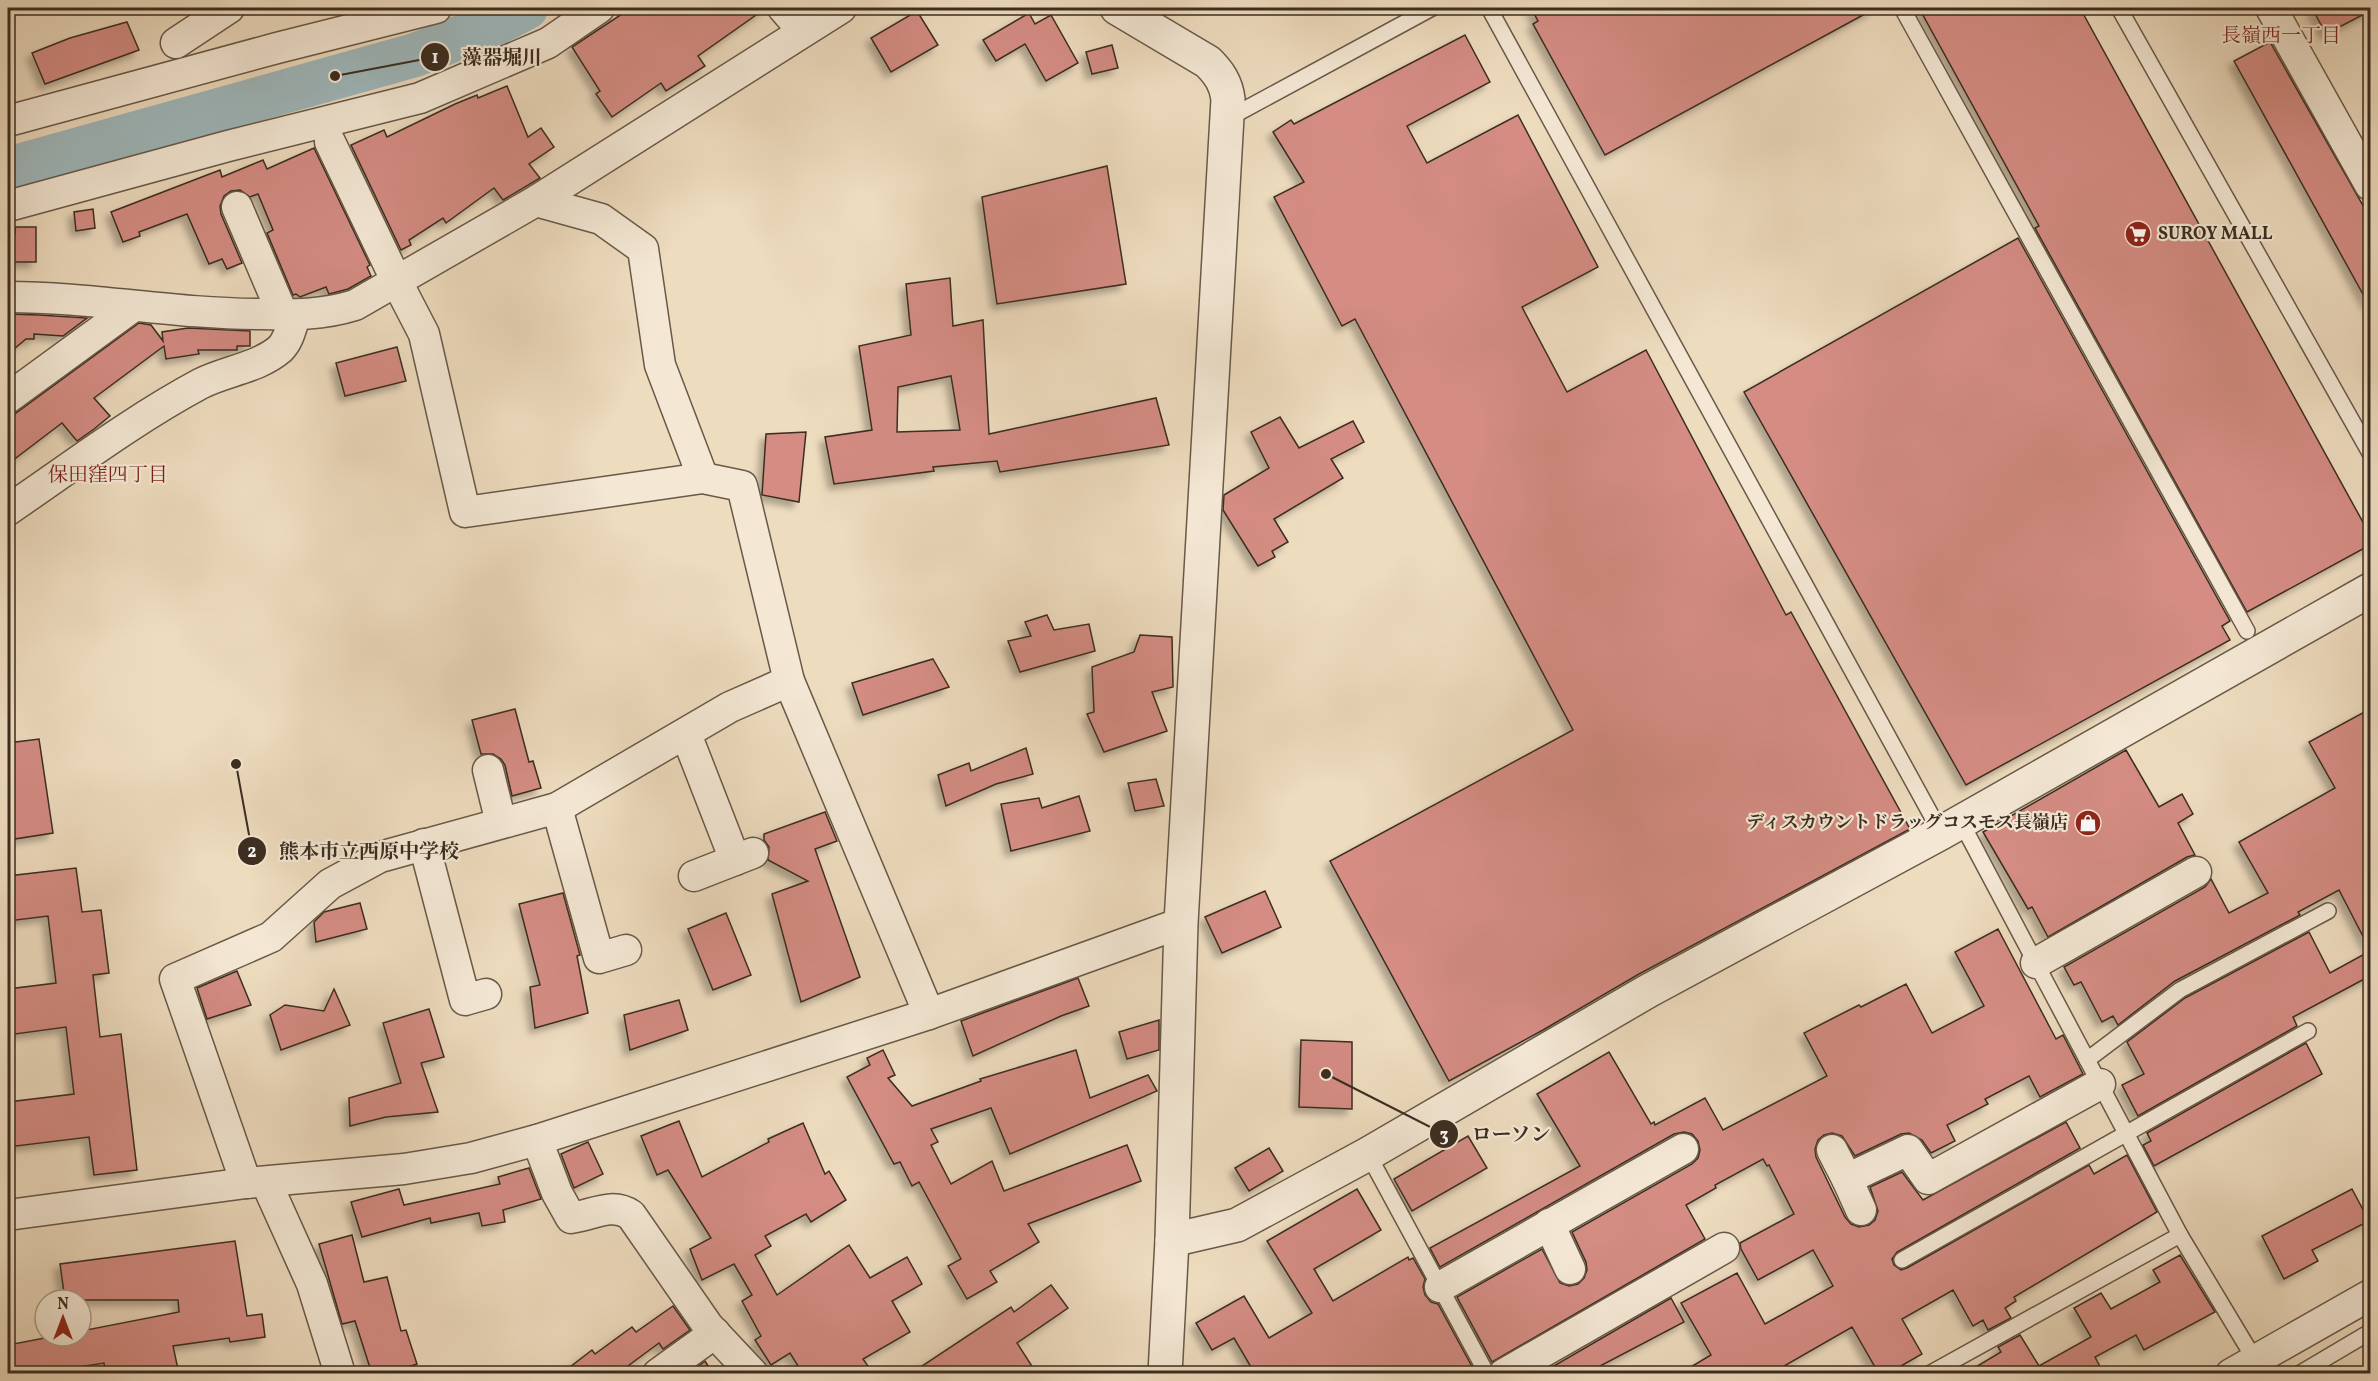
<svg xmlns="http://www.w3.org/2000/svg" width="2378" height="1381" viewBox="0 0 2378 1381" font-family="Vollkorn,'Noto Serif JP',serif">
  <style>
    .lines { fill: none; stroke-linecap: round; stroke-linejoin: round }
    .river { stroke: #9fb9bd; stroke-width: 44 }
    .building { fill: #d48c83; stroke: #3b2d21; stroke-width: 1.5; fill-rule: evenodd; filter: url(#shadow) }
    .service-casing { stroke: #685948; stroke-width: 18 }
    .minor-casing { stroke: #685948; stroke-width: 33 }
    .tertiary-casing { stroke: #685948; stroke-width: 36 }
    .service { stroke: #f4e8d5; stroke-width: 15 }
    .minor { stroke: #f4e8d5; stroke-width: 30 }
    .tertiary { stroke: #f4e8d5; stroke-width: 33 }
    .labels { text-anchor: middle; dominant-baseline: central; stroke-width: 4.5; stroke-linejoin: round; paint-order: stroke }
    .poi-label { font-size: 18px; font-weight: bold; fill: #3b2d21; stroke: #f4e8d5; text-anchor: start }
    .neighbourhood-label { font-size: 20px; fill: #7a1f14; stroke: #f4e8d5 }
    .leader { fill: none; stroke: #3b2d21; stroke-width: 2 }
    .callout-dot { fill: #3b2d21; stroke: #f4e8d5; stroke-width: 2 }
    .mark-label { font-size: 18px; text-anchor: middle; font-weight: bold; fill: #fff }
    .callout-label { font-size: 20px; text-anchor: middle; font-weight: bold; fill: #3b2d21; stroke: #f4e8d5; stroke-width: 4.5; stroke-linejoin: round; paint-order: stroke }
  </style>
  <defs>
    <filter id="shadow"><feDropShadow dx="-5.5" dy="5.5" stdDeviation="3" flood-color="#0004"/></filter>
  </defs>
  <rect width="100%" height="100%" fill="#eedcbf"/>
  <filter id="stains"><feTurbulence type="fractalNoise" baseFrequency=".00333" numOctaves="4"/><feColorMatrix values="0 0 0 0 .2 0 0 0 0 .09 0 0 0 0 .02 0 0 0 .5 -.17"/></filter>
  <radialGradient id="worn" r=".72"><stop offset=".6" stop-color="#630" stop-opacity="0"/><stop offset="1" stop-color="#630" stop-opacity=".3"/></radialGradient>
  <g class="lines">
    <!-- river -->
    <path class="river" d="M8 169 415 55 499 22 526 8"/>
  </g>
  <!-- building -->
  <g class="building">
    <path d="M631 8H766L698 56 705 66 666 91 661 83 612 117 596 94 600 91 572 47Z"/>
    <path d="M1531 8H1876L1605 155 1533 24 1538 21Z"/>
    <path d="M1919 8H2080L2370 535V545L2247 612 2035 228 2039 226Z"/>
    <path d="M2312 8H2370V11L2326 34Z"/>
    <path d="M917 11 938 45 891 72 871 38Z"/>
    <path d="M1029 13 1035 24 1051 15 1078 63 1046 81 1025 44 996 61 983 40Z"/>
    <path d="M127 22 139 50 45 84 32 53 70 38Z"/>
    <path d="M1465 35 1490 82 1407 126 1427 163 1518 115 1598 267 1522 307 1567 392 1646 350 1786 615 1791 612 1910 829 1639 974 1543 1030 1449 1081 1330 861 1573 730 1355 319 1342 326 1274 197 1304 182 1273 132 1291 120 1294 124Z"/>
    <path d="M2270 42 2370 218V307L2234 61Z"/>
    <path d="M1112 45 1118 68 1092 74 1086 52Z"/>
    <path d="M507 86 528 137 541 128 554 147 529 164 540 178 503 200 494 188 446 223 443 218 409 240 411 245 401 250 351 145 384 130 387 137 455 104 477 95 478 98Z"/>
    <path d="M314 148 370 265 367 267 371 276 348 289 329 294 326 287 300 297 296 294 293 295 267 233 273 230 258 194 250 197 240 190 231 191 224 196 220 206 221 214 242 263 227 269 222 259 209 264 187 214 139 232 140 236 123 242 111 212 220 170 222 177 263 160 267 169Z"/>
    <path d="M1107 166 1126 284 997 304 982 197Z"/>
    <path d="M93 209 95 228 76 231 74 212Z"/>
    <path d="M15 227H36V262H8V234H15Z"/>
    <path d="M2018 238 2230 621 2222 626 2230 640 1966 785 1744 392Z"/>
    <path d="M950 278 953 326 983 320 989 434 1156 398 1169 445 1000 472 997 461 933 467 934 471 834 484 825 437 872 430 859 346 911 335 906 284ZM951 376 960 430 897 432 898 387Z"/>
    <path d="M8 314 39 315 87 318 63 336 34 334V339H26L8 354Z"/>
    <path d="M139 323 151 325 163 341 162 332 188 328 250 331V346H237V350H198L199 354 166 359 164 346 94 398 110 416 94 429 77 441 62 423 8 464V419Z"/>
    <path d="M397 347 406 381 345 396 336 363Z"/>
    <path d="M1280 417 1299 448 1353 421 1364 442 1331 459 1343 478 1274 519 1288 542 1272 551 1275 557 1258 566 1223 510 1224 495 1269 468 1251 432Z"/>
    <path d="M806 432 799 502 762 495 766 434Z"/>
    <path d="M1047 615 1054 630 1089 624 1095 651 1020 672 1008 641 1031 636 1025 622Z"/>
    <path d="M1140 635 1172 637 1173 687 1152 692 1167 731 1104 752 1087 714 1094 712 1092 667 1134 652Z"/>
    <path d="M933 659 949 687 863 715 852 683Z"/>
    <path d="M515 709 529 762 533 761 541 788 512 796 505 765 501 759 493 754H481L472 720Z"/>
    <path d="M2370 709V950L2339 890 2298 912 2300 915 2175 981 2118 1025 2113 1016 2102 1022 2081 982 2074 985 2064 967 2205 887 2211 879 2229 913 2268 893 2239 842 2335 788 2309 742Z"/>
    <path d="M39 739 53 833 8 840V743Z"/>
    <path d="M1026 748 1033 774 996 784 946 806 938 775 969 763 971 771Z"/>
    <path d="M2126 750 2159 807 2182 794 2193 814 2178 823 2195 855 2187 857 2048 937 2032 907 2028 909 1983 832Z"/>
    <path d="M1156 779 1164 806 1135 811 1128 783Z"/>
    <path d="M1079 796 1090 831 1011 851 1001 804 1039 798 1042 808Z"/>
    <path d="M825 812 837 841 815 849 860 977 801 1002 772 894 808 881 768 860 769 847 764 840V834Z"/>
    <path d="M76 868 82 912 101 910 109 973 93 975 100 1037 121 1034 137 1170 94 1175 89 1137 8 1147V1102L74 1094 66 1027 8 1035V989L56 983 48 916 8 921V876Z"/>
    <path d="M1265 891 1281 927 1222 953 1205 917Z"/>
    <path d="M563 893 580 955 577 956 588 1013 535 1028 530 987 540 985 519 904Z"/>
    <path d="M360 903 367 929 316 942 314 922 324 912Z"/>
    <path d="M726 913 751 975 713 990 688 929Z"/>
    <path d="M1998 929 2056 1039 2063 1035 2083 1074 2040 1097 2029 1076 1985 1099 1988 1104 1947 1125 1955 1141 1931 1153 1922 1140 1909 1133 1901 1134 1855 1156 1842 1136 1832 1133 1824 1135 1818 1140 1815 1149 1816 1157 1845 1217 1851 1224 1859 1227 1869 1225 1875 1220 1878 1211 1870 1187 1902 1172 1923 1200 2066 1122 2080 1148 1897 1252 1892 1259 1894 1265 1901 1270 1907 1268 2089 1165 2094 1174 2127 1155 2157 1212 2014 1297 2016 1301 2005 1308 2011 1318 1988 1330 1983 1320 1973 1326 1953 1290 1902 1319 1922 1354 1887 1374H1879L1852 1327 1770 1374H1679L1711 1355 1681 1303 1737 1273 1765 1324 1833 1286 1813 1250 1758 1280 1741 1249 1740 1243 1794 1214 1769 1165 1767 1166 1763 1159 1715 1185 1716 1188 1686 1205 1705 1239 1492 1362 1457 1297 1542 1249 1560 1283 1569 1286 1578 1284 1584 1278 1587 1270 1586 1262 1572 1232 1692 1164 1698 1158 1700 1150 1698 1141 1692 1134 1684 1132 1674 1134 1440 1267 1430 1248 1580 1166 1537 1094 1609 1052 1651 1124 1654 1122 1655 1125 1705 1098 1723 1130 1827 1076 1804 1033 1859 1005 1861 1007 1906 984 1932 1033 1984 1006 1955 952Z"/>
    <path d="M2309 932 2330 973 2370 951V976L2293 1017 2297 1026 2138 1116 2122 1085 2144 1074 2127 1042 2185 998Z"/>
    <path d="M237 971 251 1005 207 1019 197 988Z"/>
    <path d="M1078 978 1089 1006 1061 1016 973 1056 961 1021Z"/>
    <path d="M334 989 350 1025 281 1050 270 1015 285 1005 324 1011Z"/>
    <path d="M679 1000 688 1030 630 1050 624 1015Z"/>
    <path d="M429 1009 444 1057 421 1063 438 1112 386 1117 350 1126 349 1098 401 1083 383 1023Z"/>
    <path d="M1159 1020V1050L1127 1059 1119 1032Z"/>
    <path d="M1301 1040 1352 1042V1109L1299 1107Z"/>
    <path d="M2306 1043 2322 1074 2154 1166 2143 1145 2151 1141 2147 1133Z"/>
    <path d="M883 1050 895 1075 888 1078 912 1106 981 1081 980 1079 1076 1050 1090 1098 1148 1075 1157 1091 1010 1154 991 1108 931 1129 938 1142 931 1145 951 1184 992 1161 1004 1191 1127 1145 1141 1181 1028 1224 1039 1242 990 1271 997 1282 967 1299 948 1266 961 1259 919 1182 912 1186 900 1162 894 1164 847 1077 870 1065 867 1058Z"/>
    <path d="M679 1121 702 1177 769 1142 768 1139 803 1123 825 1174 829 1171 846 1200 811 1222 806 1214 765 1236 771 1246 755 1255 777 1295 849 1245 870 1278 907 1257 922 1284 892 1301 910 1332 863 1359 868 1366 856 1374H803L790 1353 771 1365 755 1340 761 1336 742 1301 752 1295 734 1264 702 1280 690 1249 711 1238 668 1170 657 1175 641 1136Z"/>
    <path d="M1468 1136 1487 1168 1412 1211 1394 1179Z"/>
    <path d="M588 1142 603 1174 574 1188 561 1154Z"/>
    <path d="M1269 1148 1283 1171 1249 1191 1235 1168Z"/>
    <path d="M529 1168 541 1199 503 1210 505 1222 482 1226 479 1213 431 1223 430 1218 362 1237 351 1202 399 1189 404 1205 500 1184 498 1177Z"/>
    <path d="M1357 1189 1381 1230 1314 1269 1333 1301 1408 1257 1409 1260 1413 1258 1425 1279 1423 1287 1425 1295 1431 1302 1438 1304 1476 1374H1255L1234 1338 1212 1350 1196 1323 1244 1296 1269 1338 1312 1313 1267 1241Z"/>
    <path d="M2352 1189 2369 1221 2312 1250 2318 1261 2284 1279 2262 1236Z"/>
    <path d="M352 1235 364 1282 387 1277 401 1331 406 1330 417 1364 387 1374H372L355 1321 342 1324 319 1244Z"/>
    <path d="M235 1241 247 1316 262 1314 265 1337 230 1342 229 1338 173 1346 179 1374H105L104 1363 58 1370 59 1374H8V1345L55 1336H81V1331L179 1312 178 1300H65L60 1264Z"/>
    <path d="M2180 1255 2215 1312 2144 1350 2136 1335 2095 1357 2104 1374H1964L2001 1352 1998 1347 2020 1335 2039 1366 2091 1337 2074 1308 2101 1293 2111 1309 2160 1282 2153 1270Z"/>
    <path d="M1051 1285 1068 1308 1017 1343 1037 1374H910L1011 1307 1014 1312Z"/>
    <path d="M1671 1298 1684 1322 1585 1374H1540Z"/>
    <path d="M673 1306 690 1330 663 1349 659 1343 617 1374H561L592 1350 595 1354 632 1327 636 1332Z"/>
    <path d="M705 1361 713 1374H688Z"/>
  </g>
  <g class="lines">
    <defs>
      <g id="service">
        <path d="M1489 8 1941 833"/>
        <path d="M1902 8 2247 631"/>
        <path d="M2119 8 2370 453"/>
        <path d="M1227 119 1432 8"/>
        <path d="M1961 822 2180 1235 2255 1360"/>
        <path d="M2087 1060 2180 990 2328 911"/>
        <path d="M1368 1154 1487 1374"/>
        <path d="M1902 1260 2308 1031"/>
        <path d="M1929 1374 2180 1235"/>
        <path d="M2299 1374 2370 1332"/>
      </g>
      <g id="minor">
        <path d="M783 8 803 31"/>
        <path d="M2271 8 2370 185"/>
        <path d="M176 43 229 8"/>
        <path d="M8 121 277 48 436 8"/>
        <path d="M330 142 396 280 424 334 465 512 703 478 742 486 789 681 929 1014"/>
        <path d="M536 201 601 219 643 249 660 365 703 478"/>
        <path d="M8 206 228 146 420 98 548 43 599 8"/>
        <path d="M237 207 283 315"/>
        <path d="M8 297C92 297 175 314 260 314 293 315 323 315 355 305L536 201 841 8"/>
        <path d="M8 398 134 306"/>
        <path d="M8 510C71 467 133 420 200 384 225 371 258 368 280 349 289 340 291 328 295 316"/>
        <path d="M686 734 735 860"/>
        <path d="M488 770 501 823"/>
        <path d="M557 808 599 958 626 950"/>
        <path d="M424 844 465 1000 486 994"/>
        <path d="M694 876 753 853"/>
        <path d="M2036 963 2196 872"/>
        <path d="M537 1140 557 1193 571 1218C593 1215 612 1202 631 1215L708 1326 753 1374"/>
        <path d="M1832 1150 1847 1179 1908 1150 1928 1179 2100 1084"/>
        <path d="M1847 1179 1861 1210"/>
        <path d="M266 1182 312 1284 340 1374"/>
        <path d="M246 1183 175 979 271 937 330 884 380 857 557 808 730 707 789 681"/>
        <path d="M8 1215 246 1183 404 1169 471 1158 537 1140 929 1014 1181 923"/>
        <path d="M1549 1224 1570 1269"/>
        <path d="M1440 1287 1683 1149"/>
        <path d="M658 1374 715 1333"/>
        <path d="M1504 1374 1724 1248"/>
        <path d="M2231 1374 2370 1295"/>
      </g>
      <g id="tertiary">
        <path d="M1117 8 1208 62C1219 73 1226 83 1228 99L1181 923 1172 1240 1165 1374"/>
        <path d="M1172 1240 1237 1225 1368 1154 1648 991 1941 833 2370 590"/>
      </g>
    </defs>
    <!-- service casing -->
    <use href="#service" class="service-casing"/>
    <!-- minor casing -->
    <use href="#minor" class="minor-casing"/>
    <!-- tertiary casing -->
    <use href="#tertiary" class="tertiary-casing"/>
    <!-- service -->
    <use href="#service" class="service"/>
    <!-- minor -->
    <use href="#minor" class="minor"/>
    <!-- tertiary -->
    <use href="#tertiary" class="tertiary"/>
  </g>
  <!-- icons -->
  <defs>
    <symbol id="supermarket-disc" viewBox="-11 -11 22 22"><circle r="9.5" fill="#8f2418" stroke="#f4e8d5"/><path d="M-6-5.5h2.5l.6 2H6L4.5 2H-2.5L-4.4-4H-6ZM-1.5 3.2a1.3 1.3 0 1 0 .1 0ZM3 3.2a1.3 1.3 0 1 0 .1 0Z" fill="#fff"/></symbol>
    <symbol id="shop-disc" viewBox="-11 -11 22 22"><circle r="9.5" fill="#8f2418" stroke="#f4e8d5"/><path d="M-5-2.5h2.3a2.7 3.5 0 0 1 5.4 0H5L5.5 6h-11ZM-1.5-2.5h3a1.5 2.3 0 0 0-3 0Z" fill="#fff"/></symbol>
  </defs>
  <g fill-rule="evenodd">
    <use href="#supermarket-disc" x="2123" y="219" width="30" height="30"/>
    <use href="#shop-disc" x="2073" y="808" width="30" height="30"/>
  </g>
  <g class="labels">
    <!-- poi labels -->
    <g class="poi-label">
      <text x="2158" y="234">SUROY MALL</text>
      <text x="2068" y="823" text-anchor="end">ディスカウントドラッグコスモス長嶺店</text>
    </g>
    <!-- neighbourhood labels -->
    <g class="neighbourhood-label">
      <text x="2281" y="37">長嶺西一丁目</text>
      <text x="108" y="476">保田窪四丁目</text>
    </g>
  </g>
  <!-- callouts -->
  <path class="leader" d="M335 76L435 57M236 764L252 851M1326 1074L1444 1134"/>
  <g class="callout-dot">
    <circle cx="335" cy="76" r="6"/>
    <circle cx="236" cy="764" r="6"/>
    <circle cx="1326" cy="1074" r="6"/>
    <circle cx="435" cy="57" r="15"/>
    <circle cx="252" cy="851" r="15"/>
    <circle cx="1444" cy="1134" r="15"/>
  </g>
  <g class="mark-label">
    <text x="435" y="63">1</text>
    <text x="252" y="857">2</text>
    <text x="1444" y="1141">3</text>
  </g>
  <g class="callout-label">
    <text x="502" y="64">藻器堀川</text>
    <text x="369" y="858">熊本市立西原中学校</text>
    <text x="1511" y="1141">ローソン</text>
  </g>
  <!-- margin -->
  <rect width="2378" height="1381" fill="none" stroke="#eedcbf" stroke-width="30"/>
  <rect x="9" y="9" width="2360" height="1363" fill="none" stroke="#3b2d21" stroke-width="3"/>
  <rect x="15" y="15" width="2348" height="1351" fill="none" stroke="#3b2d21" stroke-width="1.5"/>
  <!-- north arrow -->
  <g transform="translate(63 1318)"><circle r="28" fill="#f4e8d5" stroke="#aa9d8d" stroke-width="1.5"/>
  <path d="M0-4.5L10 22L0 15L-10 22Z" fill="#8f2418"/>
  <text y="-9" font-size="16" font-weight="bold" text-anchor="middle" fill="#3b2d21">N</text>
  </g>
  <rect width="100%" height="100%" filter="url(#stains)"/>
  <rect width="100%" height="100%" fill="url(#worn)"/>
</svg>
